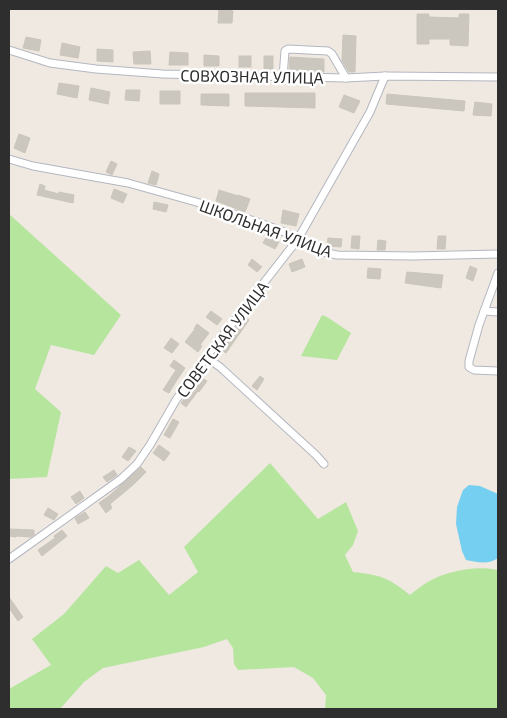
<svg xmlns="http://www.w3.org/2000/svg" width="507" height="718" viewBox="0 0 507 718" font-family="'Exo 2',sans-serif">
  <style>
    .green { fill: #b6e59e }
    .water { fill: #75cff0 }
    .building { fill: #cbc7bf; stroke: #cbc5ba }
    .lines { fill: none; stroke-linecap: round; stroke-linejoin: round }
    .minor-casing { stroke: #b4b7c1; stroke-width: 9 }
    .minor { stroke: #fff; stroke-width: 7 }
    .labels { text-anchor: middle; dominant-baseline: central; stroke-width: 5; stroke-linejoin: round; paint-order: stroke }
    .street-label { font-size: 16px; fill: #2e2e2e; stroke: #fff }
  </style>
  <rect width="100%" height="100%" fill="#efe9e1"/>
  <!-- green -->
  <g class="green">
    <path d="M9 214 121 315 94 355 51 345 35 389 61 412 47 477 9 479Z"/>
    <path d="M322 315 327 317 351 333 337 360 301 356Z"/>
    <path d="M270 463 318 519 346 502 358 531 353 545 345 555 353 572C381 575 389 578 410 595 415 591 420 587 426 583 446 571 476 565 498 570V709H325L326 695 313 678 294 667 238 670 234 664 233 648 227 639 204 647 103 668 84 682 60 709H9V689L51 665 32 639 64 614 106 566 118 573 139 560 169 595 198 572 184 547Z"/>
  </g>
  <!-- water -->
  <path class="water" d="M469 485 480 486 498 494V558C489 565 476 562 466 560L462 551 456 524 457 507 463 490Z"/>
  <!-- building -->
  <g class="building">
    <path d="M219 9H225V10L233 11 232 23H218Z"/>
    <path d="M417 14H429V17L459 18V14H469L468 46 450 45V39H429V44H417Z"/>
    <path d="M343 35 356 36 355 72H349L342 61Z"/>
    <path d="M26 37 41 40 39 51 23 48Z"/>
    <path d="M62 43 80 47 78 58 60 55Z"/>
    <path d="M97 49 113 50V62L97 61Z"/>
    <path d="M150 51 151 64H134L133 52Z"/>
    <path d="M170 52 188 53V65H169Z"/>
    <path d="M204 55 219 56V66H204Z"/>
    <rect x="239" y="56" width="12" height="11"/>
    <rect x="264" y="56" width="9" height="13"/>
    <path d="M290 57 324 59V72L289 70Z"/>
    <path d="M59 83 79 86 77 98 57 94Z"/>
    <path d="M91 88 110 92 108 104 89 100Z"/>
    <path d="M126 90H140L139 101 125 100Z"/>
    <rect x="160" y="91" width="20" height="13"/>
    <path d="M245 93H315V108L245 106Z"/>
    <path d="M201 94H229V106L201 105Z"/>
    <path d="M387 94 465 101 464 111 386 104Z"/>
    <path d="M344 95 360 101 354 113 339 107Z"/>
    <path d="M475 102 492 104 491 116 473 115Z"/>
    <path d="M19 134 30 138 25 153 14 148Z"/>
    <path d="M111 161 117 164 112 175 106 172Z"/>
    <path d="M152 171 159 174 156 185 148 183Z"/>
    <path d="M40 184 45 186 44 190 59 194V192L74 195 73 203 37 195Z"/>
    <path d="M114 189 127 194 123 203 111 198Z"/>
    <path d="M219 190 238 196V195L250 199 245 212 216 201Z"/>
    <path d="M154 202 168 205 166 212 153 209Z"/>
    <path d="M283 210 299 214 296 226 281 223Z"/>
    <path d="M267 236 279 242 275 249 263 243Z"/>
    <path d="M352 236H360L359 249 351 248Z"/>
    <path d="M438 236H446L445 249H437Z"/>
    <path d="M328 238 342 239 341 247 327 246Z"/>
    <path d="M378 240 386 241 385 250H377Z"/>
    <path d="M252 259 262 267 257 272 248 265Z"/>
    <path d="M302 259 305 267 292 272 289 264Z"/>
    <path d="M470 266 477 269 473 281 466 278Z"/>
    <path d="M368 268 381 269 380 279 367 278Z"/>
    <path d="M407 272 443 275 441 288 405 283Z"/>
    <path d="M211 311 222 319 217 325 206 317Z"/>
    <path d="M244 317 249 320 226 353 220 349Z"/>
    <path d="M197 324 209 333 200 345 202 346 198 352 185 342 195 329H194Z"/>
    <path d="M171 338 179 344 172 353 164 348Z"/>
    <path d="M174 360 185 368 175 383 169 393 163 390 176 370 170 366Z"/>
    <path d="M199 376 207 381 199 392 198 391 186 407 181 403 192 388V387Z"/>
    <path d="M260 376 264 379 257 390 252 386Z"/>
    <path d="M173 419 179 422 170 438 164 435Z"/>
    <path d="M159 445 170 453 164 461 153 453Z"/>
    <path d="M129 447 136 451 128 461 122 457Z"/>
    <path d="M141 467 146 472 133 485 110 504 112 508 106 513 99 503 109 496Z"/>
    <path d="M114 470 117 475 107 482 103 477Z"/>
    <path d="M80 491 84 498 76 504 71 497Z"/>
    <path d="M48 508 58 514 54 520 44 515Z"/>
    <path d="M85 512 89 518 78 524 75 518Z"/>
    <path d="M9 529 34 530V535L30 537 17 536 16 537 9 536Z"/>
    <path d="M62 530 67 536 42 556 38 550 55 538 54 536Z"/>
    <path d="M9 597 23 617 18 621 9 608Z"/>
  </g>
  <g class="lines">
    <defs>
      <g id="minor">
        <path d="M9 50 50 63 96 69 163 74 346 78 385 76 498 77"/>
        <path d="M283 77 285 51 288 49 328 51 332 54 346 78"/>
        <path d="M9 159 33 166 128 183 214 207 282 231 319 251 337 255 413 256 498 254"/>
        <path d="M498 273 479 325 469 361V367L474 370 498 371"/>
        <path d="M484 311 498 312"/>
        <path d="M206 357 220 367 316 455 324 464"/>
        <path d="M9 559 121 479 137 464 150 445 176 400 206 357 298 239 370 112 385 76"/>
      </g>
    </defs>
    <!-- minor casing -->
    <use href="#minor" class="minor-casing"/>
    <!-- minor -->
    <use href="#minor" class="minor"/>
  </g>
  <g class="labels">
    <!-- street labels -->
    <g class="street-label">
      <text transform="translate(252 76) rotate(1)">СОВХОЗНАЯ УЛИЦА</text>
      <text transform="translate(266 228) rotate(20)">ШКОЛЬНАЯ УЛИЦА</text>
      <text transform="translate(222 339) rotate(-53)">СОВЕТСКАЯ УЛИЦА</text>
    </g>
  </g>
  <!-- border -->
  <rect width="507" height="718" fill="none" stroke="#2e2e2e" stroke-width="20"/>
</svg>
